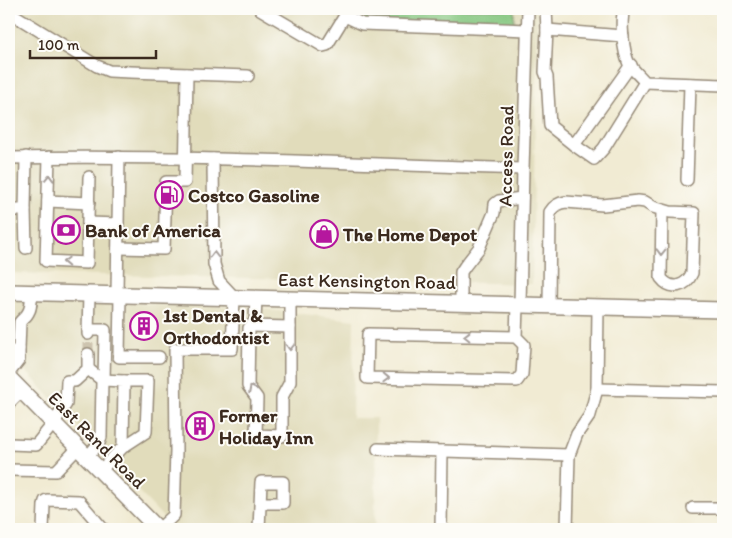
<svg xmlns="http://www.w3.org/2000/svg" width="732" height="538" viewBox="0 0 732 538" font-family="Itim,sans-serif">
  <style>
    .built { fill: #e1dcbb }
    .green { fill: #84c67f; stroke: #60784e }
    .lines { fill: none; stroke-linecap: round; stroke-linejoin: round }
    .minor-tunnel { stroke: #cdc4af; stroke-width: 11; stroke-dasharray: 11 5.5; stroke-linecap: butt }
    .minor-casing { stroke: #968a78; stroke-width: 14 }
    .major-casing { stroke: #968a78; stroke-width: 18 }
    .minor { stroke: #fff; stroke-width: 11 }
    .major { stroke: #fff; stroke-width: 15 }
    .oneway { stroke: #a79f9a }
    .labels { text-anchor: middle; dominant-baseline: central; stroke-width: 4; stroke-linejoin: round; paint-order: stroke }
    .street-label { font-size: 19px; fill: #3b2a1e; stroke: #fdfcf7 }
    .poi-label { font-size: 19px; font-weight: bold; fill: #3b2a1e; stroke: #fdfcf7; text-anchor: start }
  </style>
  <rect width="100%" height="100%" fill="#fdfcf7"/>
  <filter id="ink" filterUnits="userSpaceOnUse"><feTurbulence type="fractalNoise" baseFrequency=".02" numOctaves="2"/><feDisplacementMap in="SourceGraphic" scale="10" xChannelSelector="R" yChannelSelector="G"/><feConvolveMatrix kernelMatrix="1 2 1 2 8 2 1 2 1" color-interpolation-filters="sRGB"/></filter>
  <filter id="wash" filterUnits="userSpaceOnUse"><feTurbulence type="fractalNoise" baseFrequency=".0096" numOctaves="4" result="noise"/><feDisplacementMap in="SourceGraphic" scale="20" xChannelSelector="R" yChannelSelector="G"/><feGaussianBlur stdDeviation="1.12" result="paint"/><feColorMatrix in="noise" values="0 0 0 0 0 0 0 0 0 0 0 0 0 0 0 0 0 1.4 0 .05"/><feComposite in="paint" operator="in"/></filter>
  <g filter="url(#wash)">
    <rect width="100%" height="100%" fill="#f1ebd3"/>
    <!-- built -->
    <g class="built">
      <path d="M9 9H537L532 284 9 273Z"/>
      <path d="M9 300 245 307 354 320 352 418H376L375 529H174L9 353Z"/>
    </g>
    <!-- green -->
    <path class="green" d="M357 9H514V24L372 23 360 17 357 14Z"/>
  </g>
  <g filter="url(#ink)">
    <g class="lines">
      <!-- minor-tunnel -->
      <path class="minor-tunnel" d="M88 354V334"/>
      <defs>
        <g id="minor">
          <path d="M260 9 323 46 327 45 349 9"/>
          <path d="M546 9 547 30 545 72 547 77 550 126 574 145 631 65"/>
          <path d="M624 9C620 22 623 51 629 64 633 70 640 76 645 82L723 85"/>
          <path d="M9 12 97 66 109 71 130 72 248 76"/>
          <path d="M345 16 362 24 527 30"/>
          <path d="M547 30 623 36"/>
          <path d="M574 145 594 159 604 148 645 82"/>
          <path d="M49 157 46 261 87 263 89 177"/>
          <path d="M9 158C180 155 352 163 523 169"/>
          <path d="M687 180 690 84"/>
          <path d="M48 201 89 203"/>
          <path d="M9 210H25L26 157"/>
          <path d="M25 210 26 248"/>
          <path d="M89 223 118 224"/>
          <path d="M118 248 164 249 166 182H185L187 74"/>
          <path d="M117 294 119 157"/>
          <path d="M120 295 119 357H159"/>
          <path d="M256 298 255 321 249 328 248 386 257 398 256 435 282 436V397L290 382V299"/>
          <path d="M461 303V272L465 266 479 248 494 213 495 204 499 201 522 198"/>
          <path d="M520 305 523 169 528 9"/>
          <path d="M549 305 550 212C554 205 559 203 566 202L603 205 638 201 645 202 653 207 670 212 694 213 692 273C686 287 671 291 661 278L662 211"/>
          <path d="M251 326 290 327"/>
          <path d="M88 330H105L104 381"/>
          <path d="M88 334 89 294"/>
          <path d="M516 337 368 334 367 378 517 381 522 374 524 345 516 337 517 305"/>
          <path d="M19 349 20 322C22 319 26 317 28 313 32 307 31 299 31 292"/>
          <path d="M9 355 11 353 19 349V360L9 373"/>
          <path d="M597 389 723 392"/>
          <path d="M9 403 21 391"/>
          <path d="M9 444 36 445 53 424 66 404 67 381H75L88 369V354"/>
          <path d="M123 447 146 432 148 381H124"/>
          <path d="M378 449 569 455"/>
          <path d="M87 458 99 443 101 437 102 380 88 369"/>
          <path d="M9 470 56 471 78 448"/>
          <path d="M100 471 123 447 124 381 102 380"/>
          <path d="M693 508H723"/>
          <path d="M43 529 44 505 45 501 47 500 79 501 103 529"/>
          <path d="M159 529 174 515 176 451 175 349H232L234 297 219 281 214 264 213 159"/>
          <path d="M259 529 261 482H283V503H260"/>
          <path d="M441 529 442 451"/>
          <path d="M567 529 569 455 577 434 590 415 597 389 598 307"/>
        </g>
        <g id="major">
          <path d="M9 292 723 310"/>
          <path d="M9 378 158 529"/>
        </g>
      </defs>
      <!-- minor casing -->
      <use href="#minor" class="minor-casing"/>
      <!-- major casing -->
      <use href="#major" class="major-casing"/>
      <!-- minor -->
      <use href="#minor" class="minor"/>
      <!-- major -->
      <use href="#major" class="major"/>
    </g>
    <!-- one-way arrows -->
    <defs><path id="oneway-chevron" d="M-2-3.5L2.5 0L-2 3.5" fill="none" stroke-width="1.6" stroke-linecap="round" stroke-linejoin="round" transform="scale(1.25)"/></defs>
    <g class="oneway">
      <use href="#oneway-chevron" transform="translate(49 178) rotate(-88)"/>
      <use href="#oneway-chevron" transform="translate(661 252) rotate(91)"/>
      <use href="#oneway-chevron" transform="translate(214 255) rotate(-90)"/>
      <use href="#oneway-chevron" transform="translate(66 262) rotate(-178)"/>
      <use href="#oneway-chevron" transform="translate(467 336) rotate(-179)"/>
      <use href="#oneway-chevron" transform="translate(290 347) rotate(90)"/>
      <use href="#oneway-chevron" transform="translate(386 378) rotate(2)"/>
      <use href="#oneway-chevron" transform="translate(252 389) rotate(-117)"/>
    </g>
  </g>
  <!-- icons -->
  <defs>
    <symbol id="fuel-ring" viewBox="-11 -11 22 22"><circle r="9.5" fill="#fdfcf7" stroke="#b5179e" stroke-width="1.5"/><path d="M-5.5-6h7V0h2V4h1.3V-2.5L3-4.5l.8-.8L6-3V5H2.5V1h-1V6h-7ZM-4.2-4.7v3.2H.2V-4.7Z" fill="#b5179e"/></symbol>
    <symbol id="bank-ring" viewBox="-11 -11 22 22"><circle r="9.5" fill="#fdfcf7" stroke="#b5179e" stroke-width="1.5"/><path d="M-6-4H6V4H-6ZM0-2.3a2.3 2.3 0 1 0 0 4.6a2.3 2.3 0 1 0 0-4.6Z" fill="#b5179e"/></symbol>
    <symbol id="shop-ring" viewBox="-11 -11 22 22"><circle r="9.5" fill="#fdfcf7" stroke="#b5179e" stroke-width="1.5"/><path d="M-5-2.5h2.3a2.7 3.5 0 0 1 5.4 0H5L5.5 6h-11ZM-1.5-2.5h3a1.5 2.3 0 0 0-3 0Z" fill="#b5179e"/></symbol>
    <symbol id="building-ring" viewBox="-11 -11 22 22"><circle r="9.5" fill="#fdfcf7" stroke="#b5179e" stroke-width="1.5"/><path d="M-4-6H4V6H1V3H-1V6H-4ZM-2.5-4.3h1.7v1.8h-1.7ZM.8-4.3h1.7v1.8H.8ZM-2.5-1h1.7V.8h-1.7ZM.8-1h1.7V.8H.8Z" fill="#b5179e"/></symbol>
  </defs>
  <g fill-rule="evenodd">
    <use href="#fuel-ring" x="153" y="179" width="32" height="32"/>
    <use href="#bank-ring" x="50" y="214" width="32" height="32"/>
    <use href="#shop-ring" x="308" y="218" width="32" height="32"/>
    <use href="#building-ring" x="128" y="310" width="32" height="32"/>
    <use href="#building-ring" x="184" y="410" width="32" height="32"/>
  </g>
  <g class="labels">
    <!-- street labels -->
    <g class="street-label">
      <text transform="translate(506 156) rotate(-89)">Access Road</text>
      <text transform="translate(367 281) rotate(1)">East Kensington Road</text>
      <text transform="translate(97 440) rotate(45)">East Rand Road</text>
    </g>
    <!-- poi labels -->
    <g class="poi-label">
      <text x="188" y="195">Costco Gasoline</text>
      <text x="85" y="230">Bank of America</text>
      <text x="343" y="234">The Home Depot</text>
      <text x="163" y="315">1st Dental &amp;<tspan x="163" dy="22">Orthodontist</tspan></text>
      <text x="219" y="415">Former<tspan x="219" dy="22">Holiday Inn</tspan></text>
    </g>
  </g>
  <!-- margin -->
  <rect width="732" height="538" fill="none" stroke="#fdfcf7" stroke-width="30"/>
  <!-- scale -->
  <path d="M30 50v8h126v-8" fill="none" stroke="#3b2a1e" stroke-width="2.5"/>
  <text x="38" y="50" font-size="15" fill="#3b2a1e" stroke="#fdfcf7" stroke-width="4" paint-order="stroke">100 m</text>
</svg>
